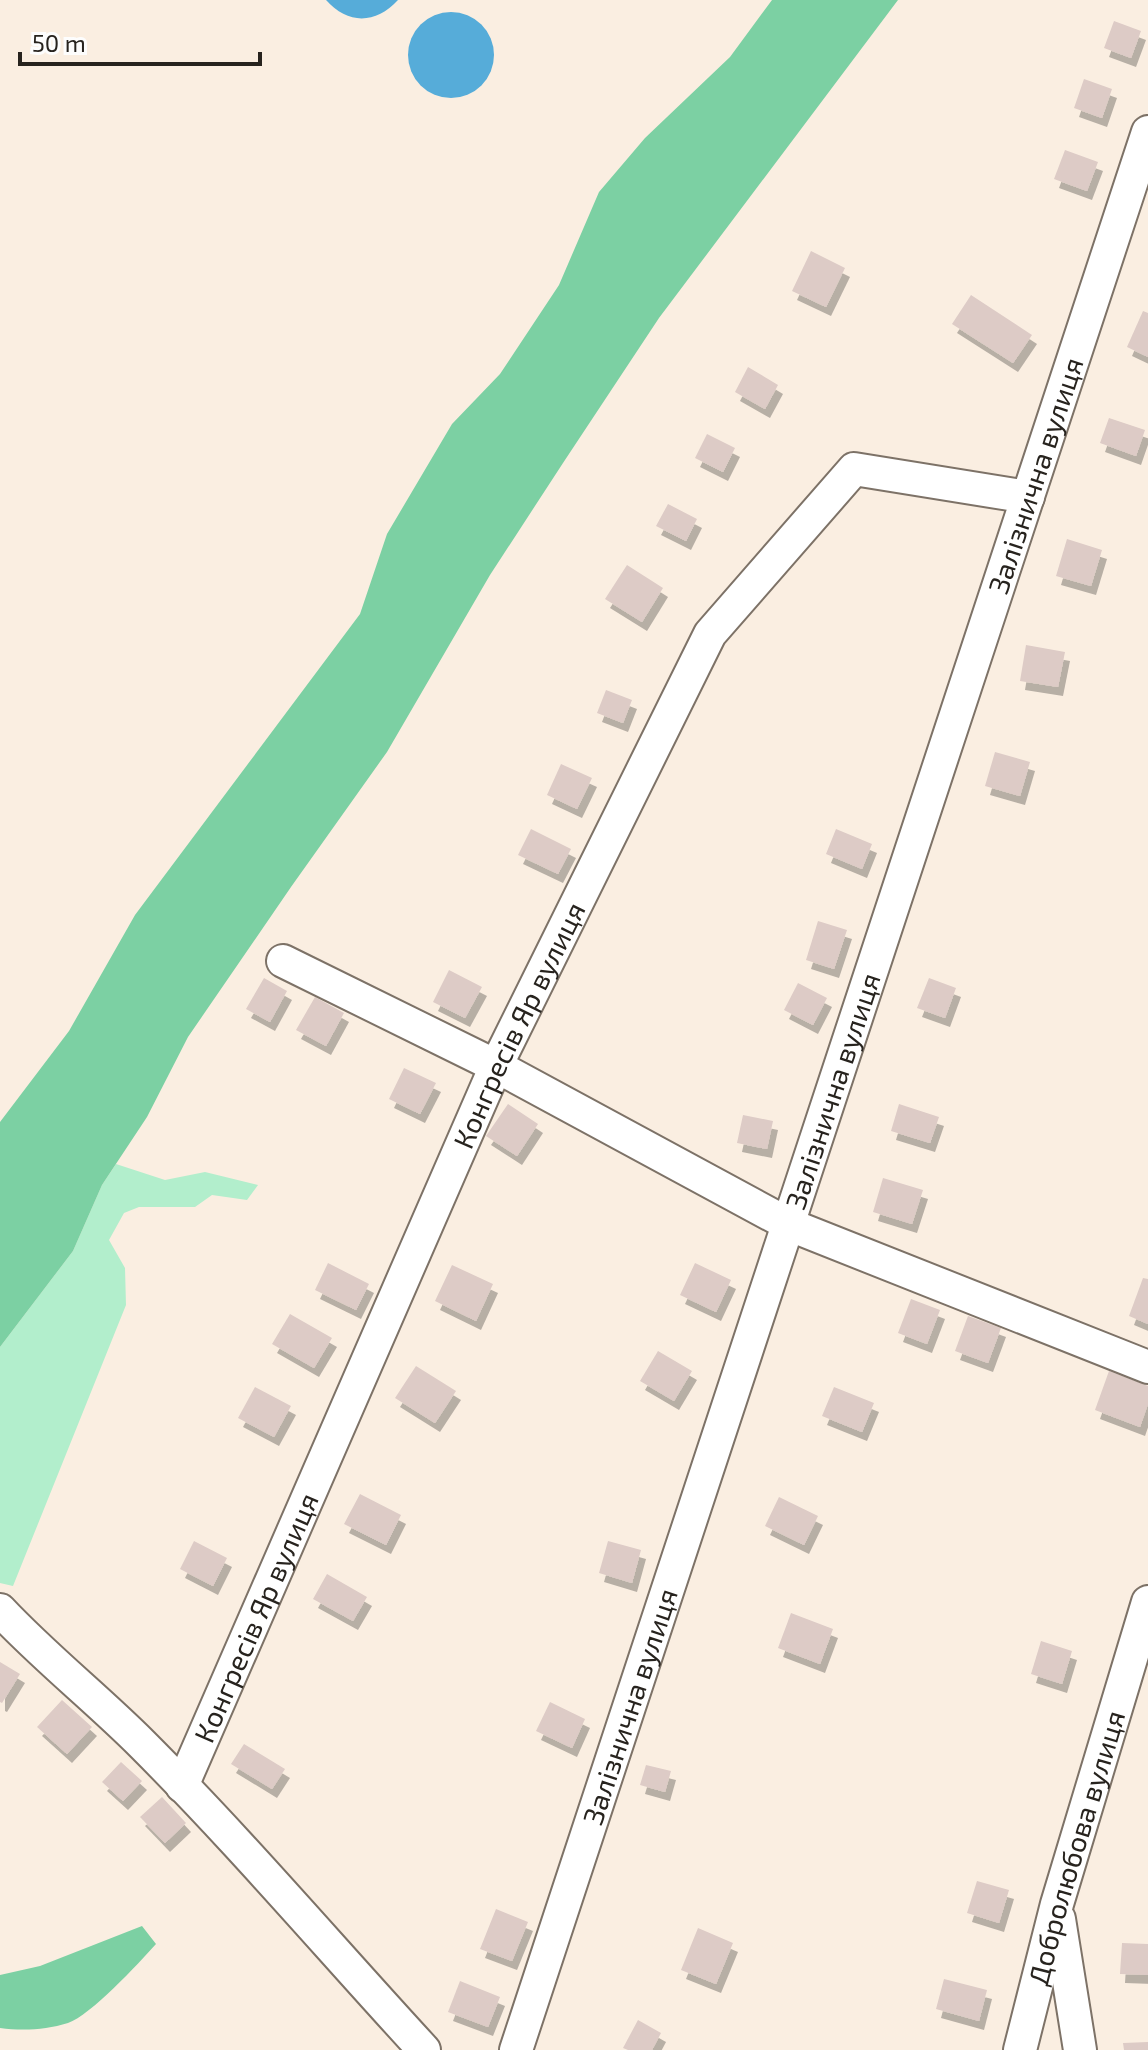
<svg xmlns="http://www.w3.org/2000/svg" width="1148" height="2050" viewBox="0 0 1148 2050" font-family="'Exo 2',sans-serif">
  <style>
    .green { fill: #b2eecc }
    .forest { fill: #7cd0a3 }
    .water { fill: #56acd9 }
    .building { fill: #ddcbc6; filter: url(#shadow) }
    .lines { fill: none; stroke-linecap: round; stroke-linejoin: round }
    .minor-casing { stroke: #7d7267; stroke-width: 36 }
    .minor { stroke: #fff; stroke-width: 32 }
    .labels { text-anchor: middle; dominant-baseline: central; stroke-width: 6; stroke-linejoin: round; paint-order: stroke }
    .street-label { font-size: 28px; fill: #27231e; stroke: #fdfdfd }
  </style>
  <defs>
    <filter id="shadow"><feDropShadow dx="5" dy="9" stdDeviation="0" flood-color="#0004"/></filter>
  </defs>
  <rect width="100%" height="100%" fill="#faeee1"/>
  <!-- green -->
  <path class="green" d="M116 1164 165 1180 205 1172 258 1185 247 1200 212 1195 195 1207H139L124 1213 109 1240 125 1268 126 1305 13 1586 0 1583V1347L73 1251 102 1185Z"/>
  <!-- forest -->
  <g class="forest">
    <path d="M772 0H898L659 318 563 463 490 575 387 752 291 887 188 1037 147 1117 102 1185 73 1251 0 1347V1122L69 1031 135 915 360 614 387 534 452 424 500 374 559 285 599 192 645 138 730 57Z"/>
    <path d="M142 1926 156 1944C138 1964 91 2015 68 2023 46 2030 22 2031 0 2028V1975L40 1966Z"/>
  </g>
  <!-- water -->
  <g class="water">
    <path d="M326 0H398C376 24 348 25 326 0Z"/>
    <circle cx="451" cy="55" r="43"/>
  </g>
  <!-- building -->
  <g class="building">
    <path d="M1114 21 1141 31 1131 58 1104 48Z"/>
    <path d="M1084 79 1112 89 1102 118 1074 108Z"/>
    <path d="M1065 150 1098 162 1087 191 1054 179Z"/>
    <path d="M811 251 845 268 826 307 792 291Z"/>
    <path d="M971 295 1032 335 1013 363 952 324Z"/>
    <path d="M1143 311 1148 313V357L1127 347Z"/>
    <path d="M748 367 778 385 765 409 735 392Z"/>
    <path d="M1109 418 1145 430 1136 456 1100 443Z"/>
    <path d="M707 434 735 448 723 472 695 458Z"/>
    <path d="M668 504 697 519 686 541 656 526Z"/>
    <path d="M1067 539 1102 550 1091 586 1056 576Z"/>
    <path d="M627 565 663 588 642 622 605 599Z"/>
    <path d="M1026 645 1065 652 1058 687 1020 681Z"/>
    <path d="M606 690 632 700 623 723 597 713Z"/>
    <path d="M995 752 1030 762 1020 796 985 786Z"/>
    <path d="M561 764 592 778 577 809 547 795Z"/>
    <path d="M531 829 571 849 558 874 518 855Z"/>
    <path d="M836 829 872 844 862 869 826 854Z"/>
    <path d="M818 921 847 930 834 969 806 960Z"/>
    <path d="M449 970 482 987 465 1018 433 1002Z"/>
    <path d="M264 978 287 991 270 1022 246 1009Z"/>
    <path d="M929 978 956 988 945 1018 917 1008Z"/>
    <path d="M798 983 827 998 813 1025 784 1010Z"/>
    <path d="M315 997 344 1013 326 1046 296 1030Z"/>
    <path d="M404 1068 436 1083 420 1114 389 1099Z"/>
    <path d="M508 1104 538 1124 517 1156 486 1136Z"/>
    <path d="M899 1104 939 1117 930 1143 891 1131Z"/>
    <path d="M743 1115 773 1121 767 1149 737 1143Z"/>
    <path d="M883 1178 923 1190 912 1224 873 1212Z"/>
    <path d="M328 1263 369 1284 356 1310 315 1290Z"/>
    <path d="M695 1263 731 1280 716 1312 680 1295Z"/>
    <path d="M452 1265 493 1284 476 1321 435 1301Z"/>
    <path d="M1143 1278 1148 1279V1324L1129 1316Z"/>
    <path d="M911 1299 940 1310 927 1344 898 1333Z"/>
    <path d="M290 1314 332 1338 314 1368 272 1344Z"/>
    <path d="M968 1316 1001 1328 988 1363 955 1351Z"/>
    <path d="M658 1351 692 1371 674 1401 640 1381Z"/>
    <path d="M416 1366 456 1391 435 1423 395 1398Z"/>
    <path d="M1109 1371 1148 1386V1404L1140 1427 1095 1410Z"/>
    <path d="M255 1387 291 1406 274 1437 238 1418Z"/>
    <path d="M834 1387 874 1403 862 1432 822 1416Z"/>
    <path d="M360 1494 401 1515 386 1545 344 1524Z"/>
    <path d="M779 1497 818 1516 804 1545 765 1526Z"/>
    <path d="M194 1541 227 1558 213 1586 180 1569Z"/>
    <path d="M608 1541 641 1550 632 1583 599 1573Z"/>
    <path d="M327 1574 367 1597 353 1621 313 1599Z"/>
    <path d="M791 1613 833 1629 820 1664 778 1648Z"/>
    <path d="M1041 1641 1072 1651 1062 1684 1031 1674Z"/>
    <path d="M0 1662 20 1674 2 1703 0 1702Z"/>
    <path d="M62 1700 92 1727 67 1754 37 1727Z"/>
    <path d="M550 1702 585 1719 572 1748 536 1731Z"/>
    <path d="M244 1744 285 1769 272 1789 231 1764Z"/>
    <path d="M121 1762 142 1781 123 1801 102 1782Z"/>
    <path d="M646 1765 671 1771 665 1792 640 1785Z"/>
    <path d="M162 1797 186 1823 165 1843 140 1817Z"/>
    <path d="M977 1881 1009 1890 999 1923 967 1913Z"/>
    <path d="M496 1909 528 1922 512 1961 480 1949Z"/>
    <path d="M698 1928 733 1943 716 1984 681 1970Z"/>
    <path d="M1122 1943 1148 1944V1975L1120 1974Z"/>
    <path d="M944 1979 987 1990 979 2021 936 2009Z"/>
    <path d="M460 1981 500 1997 488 2027 448 2012Z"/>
    <path d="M638 2020 661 2033 652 2050H628L623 2048Z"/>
    <path d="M1148 2042V2050H1124L1123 2043Z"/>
  </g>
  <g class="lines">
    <defs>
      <g id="minor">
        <path d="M283 961 496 1066 790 1225 1148 1367"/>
        <path d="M0 1610C44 1657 96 1698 142 1744 240 1842 330 1948 424 2050"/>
        <path id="s1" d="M182 1786 496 1066 710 634 854 469 1028 497"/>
        <path d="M1059 1919 1080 2050"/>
        <path id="s2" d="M516 2050 1148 132"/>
        <path id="s3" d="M1020 2050 1057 1904 1148 1602"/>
      </g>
    </defs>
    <!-- minor casing -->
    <use href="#minor" class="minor-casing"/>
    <!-- minor -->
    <use href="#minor" class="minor"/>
  </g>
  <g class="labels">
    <!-- street labels -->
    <g class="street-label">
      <text stroke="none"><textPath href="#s2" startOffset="1658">Залізнична вулиця</textPath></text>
      <text stroke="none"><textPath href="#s1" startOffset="832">Конгресів Яр вулиця</textPath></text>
      <text stroke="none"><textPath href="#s2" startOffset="1010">Залізнична вулиця</textPath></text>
      <text stroke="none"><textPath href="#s1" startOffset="184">Конгресів Яр вулиця</textPath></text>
      <text stroke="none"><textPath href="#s2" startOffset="362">Залізнична вулиця</textPath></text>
      <text stroke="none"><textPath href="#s3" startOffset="210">Добролюбова вулиця</textPath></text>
    </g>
  </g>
  <!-- scale -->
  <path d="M20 52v12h240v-12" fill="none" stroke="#27231e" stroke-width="4"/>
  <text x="32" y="52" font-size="24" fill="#27231e" stroke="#fdfdfd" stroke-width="6" paint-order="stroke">50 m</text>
</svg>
